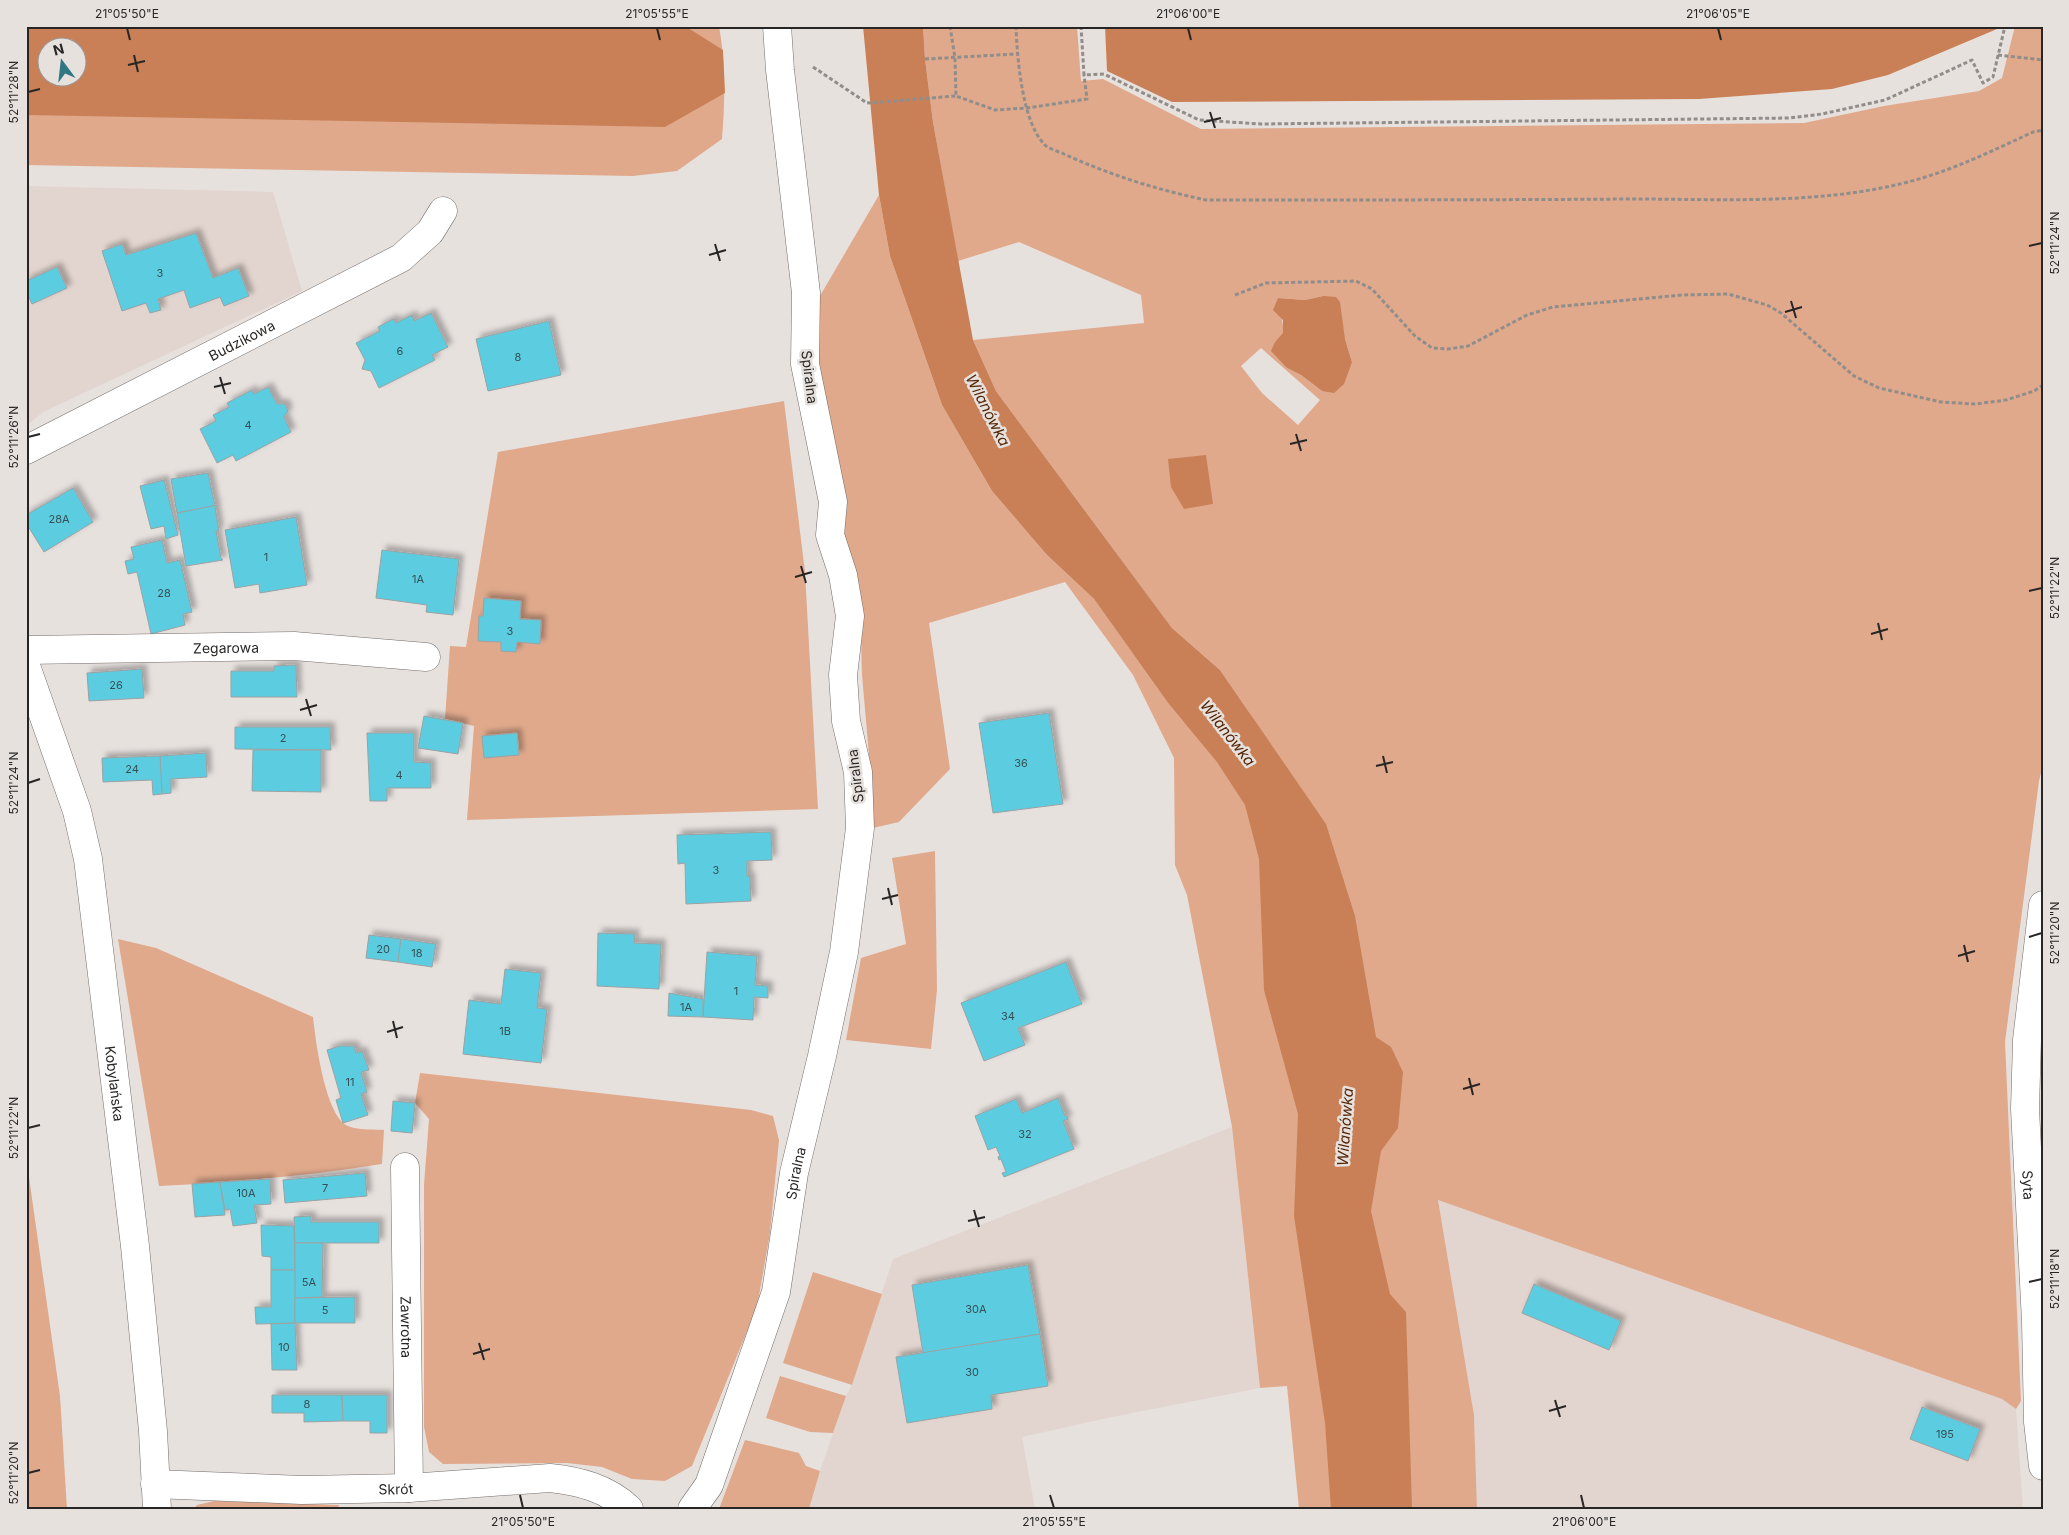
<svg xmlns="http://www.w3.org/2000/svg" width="2069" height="1535" viewBox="0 0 2069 1535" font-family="Inter,sans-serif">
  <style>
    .built { fill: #e2d4ce }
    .green { fill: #e0a98c; fill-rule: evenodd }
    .water { fill: #c98057; fill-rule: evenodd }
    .building { fill: #5bcde0; stroke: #9ba2a3; filter: url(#shadow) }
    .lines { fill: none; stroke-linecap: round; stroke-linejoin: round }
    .minor-casing { stroke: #736e6b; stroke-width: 29 }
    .path { stroke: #918d8a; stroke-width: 3; stroke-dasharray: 4 2.5; stroke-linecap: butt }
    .minor { stroke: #fff; stroke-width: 28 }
    .ticks { fill: none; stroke: #282625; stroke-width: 2 }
    .labels { text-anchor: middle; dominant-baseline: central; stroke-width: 5; stroke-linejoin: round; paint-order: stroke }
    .number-label { font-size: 11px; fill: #355054 }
    .street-label { font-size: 14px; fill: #282625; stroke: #e7e1de }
    .water-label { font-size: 15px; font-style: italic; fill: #532404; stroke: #e7e1de }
    .neatline { fill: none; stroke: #282625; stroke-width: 2 }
    .ticks-label { font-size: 12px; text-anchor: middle; fill: #282625 }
  </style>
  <defs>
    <filter id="shadow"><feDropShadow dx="4.5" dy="-4.5" stdDeviation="2.5" flood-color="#0004"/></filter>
  </defs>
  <rect width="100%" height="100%" fill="#e7e1de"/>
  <!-- built -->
  <g class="built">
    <path d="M26 186 273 192 302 291 43 412 26 426Z"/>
    <path d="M1232 1127 1260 1388 1112 1417 1022 1437 1035 1509H809L820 1471 846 1396 852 1385 893 1259Z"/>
    <path d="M1438 1200 2002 1399 2016 1409 2023 1509H1477L1474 1415Z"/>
  </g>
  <!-- green -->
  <g class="green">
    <path d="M26 26H719C726 65 725 100 722 139L677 171 633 176 26 165ZM48 48H78V78H48Z"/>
    <path d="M923 26H1077L1081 81 1103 79 1201 129 1804 123 1884 106 1979 91 2002 78 2015 26H2043V764L2039 781 2005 1042 2021 1401 2016 1409 2002 1399 1438 1200 1474 1415 1477 1509H1387L1334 897 1249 712 1220 670 1172 628 996 391 973 340 1144 323 1141 295 1019 242 958 261 933 122 925 59ZM1323 296 1345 339 1352 362 1322 391 1301 375 1287 368 1275 342 1284 333 1279 298 1305 300ZM1261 348 1320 400 1298 425 1262 393 1241 366Z"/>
    <path d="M879 195 890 256 942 405 992 491 1047 555 1094 599 1168 703 1183 721 1224 740 1286 865 1326 1432 1371 1509H1299L1287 1386 1260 1388 1232 1127 1187 895 1175 865 1174 758 1133 675 1065 582 929 623 950 769 899 822 873 828V800L862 675 860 603 835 538 817 372V301Z"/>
    <path d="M784 401 805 572 818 809 467 820 474 726 445 719 450 646 466 647 498 452Z"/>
    <path d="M935 851 937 990 931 1049 846 1040 861 958 906 944 892 858Z"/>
    <path d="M118 939 156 948 313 1017C316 1044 324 1103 342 1122 351 1131 372 1129 384 1130L382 1164C309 1176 234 1182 159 1186Z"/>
    <path d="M420 1073 751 1110 773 1116 779 1140 770 1233 757 1307 692 1466 665 1481 632 1479 602 1467 567 1463 443 1464 429 1452 424 1427V1185L429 1119 415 1103Z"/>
    <path d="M26 1156 60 1396 67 1509H26Z"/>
    <path d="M813 1272 882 1294 852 1385 783 1363Z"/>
    <path d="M780 1376 846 1396 833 1433 810 1432 766 1418Z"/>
    <path d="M745 1440 799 1453 806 1466 820 1471 809 1509H719Z"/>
    <path d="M214 1501 339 1505 338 1509H194L197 1505Z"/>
  </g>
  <!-- water -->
  <g class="water">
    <path d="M26 26H685L723 50 725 93 665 127 26 115ZM48 48H78V78H48Z"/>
    <path d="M863 26H923L925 59 933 122 973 340 996 391 1172 628 1220 670 1326 824 1355 916 1376 1037 1391 1047 1403 1072 1398 1128 1381 1151 1371 1211 1390 1294 1406 1312 1412 1509H1331L1325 1423 1294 1216 1298 1114 1264 990 1259 859 1245 805 1217 762 1168 703 1094 599 1047 555 992 491 942 405 890 256 879 195Z"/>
    <path d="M1105 26H1998L1997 29 1888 75 1832 89 1699 99 1172 102 1107 71Z"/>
    <path d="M1323 296 1336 297 1340 302 1345 339 1352 362 1344 384 1334 393 1322 391 1301 375 1287 368 1271 351 1275 342 1283 333V320L1273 310 1278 298 1305 300Z"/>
    <path d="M1206 455 1213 504 1184 509 1171 487 1168 459Z"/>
  </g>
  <!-- building -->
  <g class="building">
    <path d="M196 233 213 278 238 268 249 296 224 306 220 297 190 308 184 290 158 299 161 310 150 313 146 303 122 311 102 251 122 244 126 255Z"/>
    <path d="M57 267 67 288 32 304 26 291V281Z"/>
    <path d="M431 313 448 347 432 355 435 360 379 388 371 371 362 369 365 360 356 343 380 331 378 327 393 319 396 323 412 315 414 321Z"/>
    <path d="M549 321 561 375 488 391 476 339Z"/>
    <path d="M268 387 277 404H285L288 411 284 417 291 432 236 461 233 455 217 463 200 429 216 421 213 415 229 407 227 403 252 390 254 394Z"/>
    <path d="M208 473 215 506 177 513 171 479Z"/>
    <path d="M164 480 178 535 166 539 164 526 151 529 140 486Z"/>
    <path d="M73 488 93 522 44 552 26 523V515Z"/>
    <path d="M217 505 215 507 219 531H216L221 558 223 560 186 566 177 513Z"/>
    <path d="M296 517 307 585 260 593 259 584 235 588 225 530Z"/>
    <path d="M162 540 167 563 180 560 192 612 183 614 185 625 151 634 137 572 128 574 125 561 134 559 131 547Z"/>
    <path d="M382 550 459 559 453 615 426 612 427 605 376 598Z"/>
    <path d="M484 598 521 601 520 619 541 620 540 644 517 642 516 652 501 651V642L478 641 479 616H483Z"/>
    <path d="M296 665 297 697H231V671H274V666Z"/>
    <path d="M142 669 144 698 89 701 87 673Z"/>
    <path d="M1049 713 1063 804 993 813 979 723Z"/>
    <path d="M424 716 463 723 458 754 418 748Z"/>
    <path d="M235 727H330L331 750 235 749Z"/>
    <path d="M367 733H414V762L431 763V788H387V801H370Z"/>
    <path d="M517 733 519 755 484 758 482 736Z"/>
    <path d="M253 750H321V792L252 791Z"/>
    <path d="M206 753 207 777 171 779V793L162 794 160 756Z"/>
    <path d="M160 756 162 794 153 795 152 780 103 782 102 758Z"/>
    <path d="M771 832 772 860 747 861V876L750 877 751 901 686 904 685 863 678 864 677 835Z"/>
    <path d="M598 933 635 934 634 943 661 944 659 989 597 986Z"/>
    <path d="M369 935 401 939 398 962 366 958Z"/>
    <path d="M401 939 436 944 432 967 398 962Z"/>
    <path d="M707 952 757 956 755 985 768 986V998L754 997 753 1020 703 1017Z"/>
    <path d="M1066 962 1082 1004 1018 1028 1025 1045 984 1061 961 1003Z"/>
    <path d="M505 969 541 973 537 1008 547 1009 541 1063 463 1054 469 1000 501 1004Z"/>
    <path d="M669 993 703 999V1017L668 1016Z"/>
    <path d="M340 1046H354L356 1053 362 1051 369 1070 361 1072 367 1092 361 1094 368 1115 343 1123 336 1100 341 1098 327 1050Z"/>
    <path d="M1058 1098 1065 1116H1067L1068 1119 1063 1121 1074 1149 1004 1177 1002 1173 1006 1172 1001 1159 999 1160 998 1157 1000 1156 996 1147 988 1150 975 1116 1016 1099 1022 1113Z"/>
    <path d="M393 1101 415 1103 412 1133 391 1131Z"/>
    <path d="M365 1173 367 1196 285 1203 283 1180Z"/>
    <path d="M270 1179 271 1204 254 1205 257 1223 233 1226 230 1209 225 1210 220 1182Z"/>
    <path d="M220 1182 225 1215 195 1217 192 1184Z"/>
    <path d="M311 1216V1222H379V1243H295L294 1217Z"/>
    <path d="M261 1225 294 1226 295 1270H271V1257L262 1256Z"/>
    <path d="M295 1243H323L322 1297 295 1298Z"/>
    <path d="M1028 1265 1040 1334 923 1353 912 1285Z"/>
    <path d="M271 1270H295V1323L256 1324 255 1307H271Z"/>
    <path d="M1534 1284 1621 1321 1609 1350 1522 1313Z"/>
    <path d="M355 1297V1323H295V1298Z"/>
    <path d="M295 1323 297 1370H272L271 1324Z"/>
    <path d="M1040 1334 1048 1386 991 1395 992 1409 907 1423 896 1357Z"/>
    <path d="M272 1395H342L343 1421 304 1422V1413H272Z"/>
    <path d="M342 1395H387V1433H370V1421H343Z"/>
    <path d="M1922 1407 1980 1429 1968 1461 1910 1439Z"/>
  </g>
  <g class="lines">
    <defs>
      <g id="minor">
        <path id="s1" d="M26 450 401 258 430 232 443 211"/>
        <path id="s2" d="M26 650 294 646 426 657"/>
        <path id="s3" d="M26 666 77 811 88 859 135 1246 153 1431 157 1509"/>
        <path id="s4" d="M2043 905 2027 1040 2025 1109 2036 1321 2038 1422 2043 1466"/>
        <path id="s5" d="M405 1167 409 1488"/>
        <path id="s6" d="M155 1484 302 1490 409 1488 550 1478C579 1481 607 1488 629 1509"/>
        <path id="s7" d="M692 1509 709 1485 776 1292 794 1173 822 1056 844 952 860 828 858 772 846 721 843 675 850 616 843 575 830 535 833 502 805 364 806 293 780 70 777 26"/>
      </g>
    </defs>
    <!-- minor casing -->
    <use href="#minor" class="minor-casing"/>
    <!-- path -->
    <g class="path">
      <path d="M950 26 955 58 956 96 995 110 1027 108 1087 99 1084 75"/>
      <path d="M1016 26C1017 57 1022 121 1044 144 1048 149 1058 151 1064 154 1110 175 1158 190 1206 200 1348 200 1490 200 1631 199 1723 199 1819 205 1908 182 1951 171 1992 151 2033 132L2043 130"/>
      <path d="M1081 26 1084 75 1104 74 1199 120 1261 124 1790 118 1822 114 1885 100 1972 60 1983 83 1993 77 2005 26"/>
      <path d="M1998 55 2043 60"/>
      <path d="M925 59 1016 54"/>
      <path d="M813 67 867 103 956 96"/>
      <path d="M1235 295 1266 283 1356 281 1372 289 1415 336 1432 348 1448 349 1468 346 1527 315 1553 307 1682 295 1728 294 1767 305 1781 313 1854 376 1879 388 1941 402 1975 404 2006 400 2034 391 2043 385"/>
    </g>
    <!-- minor -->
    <use href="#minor" class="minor"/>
  </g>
  <!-- ticks -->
  <path class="ticks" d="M127 28 130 40M657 28 660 40M1188 28 1191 40M1718 28 1721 40M134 55 138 72M128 65 145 61M28 92 40 89M1210 112 1215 128M1204 122 1221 118M715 244 720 261M2029 246 2042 243M709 255 726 250M1791 301 1796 318M1785 312 1802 307M220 377 225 394M214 387 231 383M1296 434 1301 451M28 437 40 434M1290 444 1307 440M801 566 806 583M795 577 812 572M2029 591 2042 588M1878 623 1882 640M1871 634 1888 629M306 699 311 716M300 710 317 705M1383 756 1387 773M1376 766 1393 762M28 783 40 779M888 888 892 905M882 899 898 895M2029 937 2042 933M1964 945 1968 962M1958 956 1975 951M393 1021 397 1038M387 1032 403 1027M1469 1078 1473 1095M1463 1089 1480 1084M28 1128 40 1125M974 1210 979 1227M968 1221 985 1217M2029 1282 2042 1279M479 1343 484 1360M473 1354 490 1349M1555 1400 1560 1417M1549 1411 1566 1406M28 1473 40 1470M520 1495 523 1508M1050 1495 1054 1508M1581 1495 1584 1508"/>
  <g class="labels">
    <!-- number labels -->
    <g class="number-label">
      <text x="160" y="273">3</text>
      <text x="400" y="351">6</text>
      <text x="518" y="357">8</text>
      <text x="248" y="425">4</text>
      <text x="59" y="519">28A</text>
      <text x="266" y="557">1</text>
      <text x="418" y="579">1A</text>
      <text x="164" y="593">28</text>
      <text x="510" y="631">3</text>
      <text x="116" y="685">26</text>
      <text x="283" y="738">2</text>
      <text x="1021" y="763">36</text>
      <text x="132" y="769">24</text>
      <text x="399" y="775">4</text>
      <text x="716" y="870">3</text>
      <text x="383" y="949">20</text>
      <text x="417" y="953">18</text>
      <text x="736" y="991">1</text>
      <text x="686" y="1007">1A</text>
      <text x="1008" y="1016">34</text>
      <text x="505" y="1031">1B</text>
      <text x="350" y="1082">11</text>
      <text x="1025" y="1134">32</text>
      <text x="325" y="1188">7</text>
      <text x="246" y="1193">10A</text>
      <text x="309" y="1282">5A</text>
      <text x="976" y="1309">30A</text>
      <text x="325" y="1310">5</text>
      <text x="284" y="1347">10</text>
      <text x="972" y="1372">30</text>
      <text x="307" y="1404">8</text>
      <text x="1945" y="1434">195</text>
    </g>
    <!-- street labels -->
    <g class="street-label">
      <text stroke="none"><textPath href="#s1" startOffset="242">Budzikowa</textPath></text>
      <text transform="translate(810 377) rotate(83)">Spiralna</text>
      <text stroke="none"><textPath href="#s2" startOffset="200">Zegarowa</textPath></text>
      <text transform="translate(855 776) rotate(-97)">Spiralna</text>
      <text stroke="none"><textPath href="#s3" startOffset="429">Kobylańska</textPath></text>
      <text stroke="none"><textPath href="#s7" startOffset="354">Spiralna</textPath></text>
      <text stroke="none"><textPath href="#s4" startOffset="281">Syta</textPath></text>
      <text stroke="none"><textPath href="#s5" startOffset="160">Zawrotna</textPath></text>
      <text stroke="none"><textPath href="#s6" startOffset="241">Skrót</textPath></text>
    </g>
    <!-- water labels -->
    <g class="water-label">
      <text transform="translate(988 410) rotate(63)">Wilanówka</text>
      <text transform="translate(1228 733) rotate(52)">Wilanówka</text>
      <text transform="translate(1345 1127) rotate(-86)">Wilanówka</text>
    </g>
  </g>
  <!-- border -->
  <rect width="2069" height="1535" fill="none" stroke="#e7e1de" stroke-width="55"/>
  <!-- north arrow -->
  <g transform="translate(62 62) rotate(345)"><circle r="24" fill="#e7e1de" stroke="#9b9694"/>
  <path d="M0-4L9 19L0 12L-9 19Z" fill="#317783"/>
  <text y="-8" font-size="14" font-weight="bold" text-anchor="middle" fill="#282625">N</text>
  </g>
  <rect x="28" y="28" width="2014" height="1480" class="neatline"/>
  <g class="ticks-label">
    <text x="127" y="18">21°05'50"E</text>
    <text x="657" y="18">21°05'55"E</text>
    <text x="1188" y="18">21°06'00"E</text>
    <text x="1718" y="18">21°06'05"E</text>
    <text transform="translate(14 92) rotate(-90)" y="4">52°11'28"N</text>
    <text transform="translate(2055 243) rotate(-90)" y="4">52°11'24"N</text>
    <text transform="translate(14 437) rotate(-90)" y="4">52°11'26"N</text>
    <text transform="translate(2055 588) rotate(-90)" y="4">52°11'22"N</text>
    <text transform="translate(14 783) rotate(-90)" y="4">52°11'24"N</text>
    <text transform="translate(2055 933) rotate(-90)" y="4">52°11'20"N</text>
    <text transform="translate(14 1128) rotate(-90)" y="4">52°11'22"N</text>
    <text transform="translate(2055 1279) rotate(-90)" y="4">52°11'18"N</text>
    <text transform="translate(14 1473) rotate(-90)" y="4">52°11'20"N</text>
    <text x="523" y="1526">21°05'50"E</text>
    <text x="1054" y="1526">21°05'55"E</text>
    <text x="1584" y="1526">21°06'00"E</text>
  </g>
</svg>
